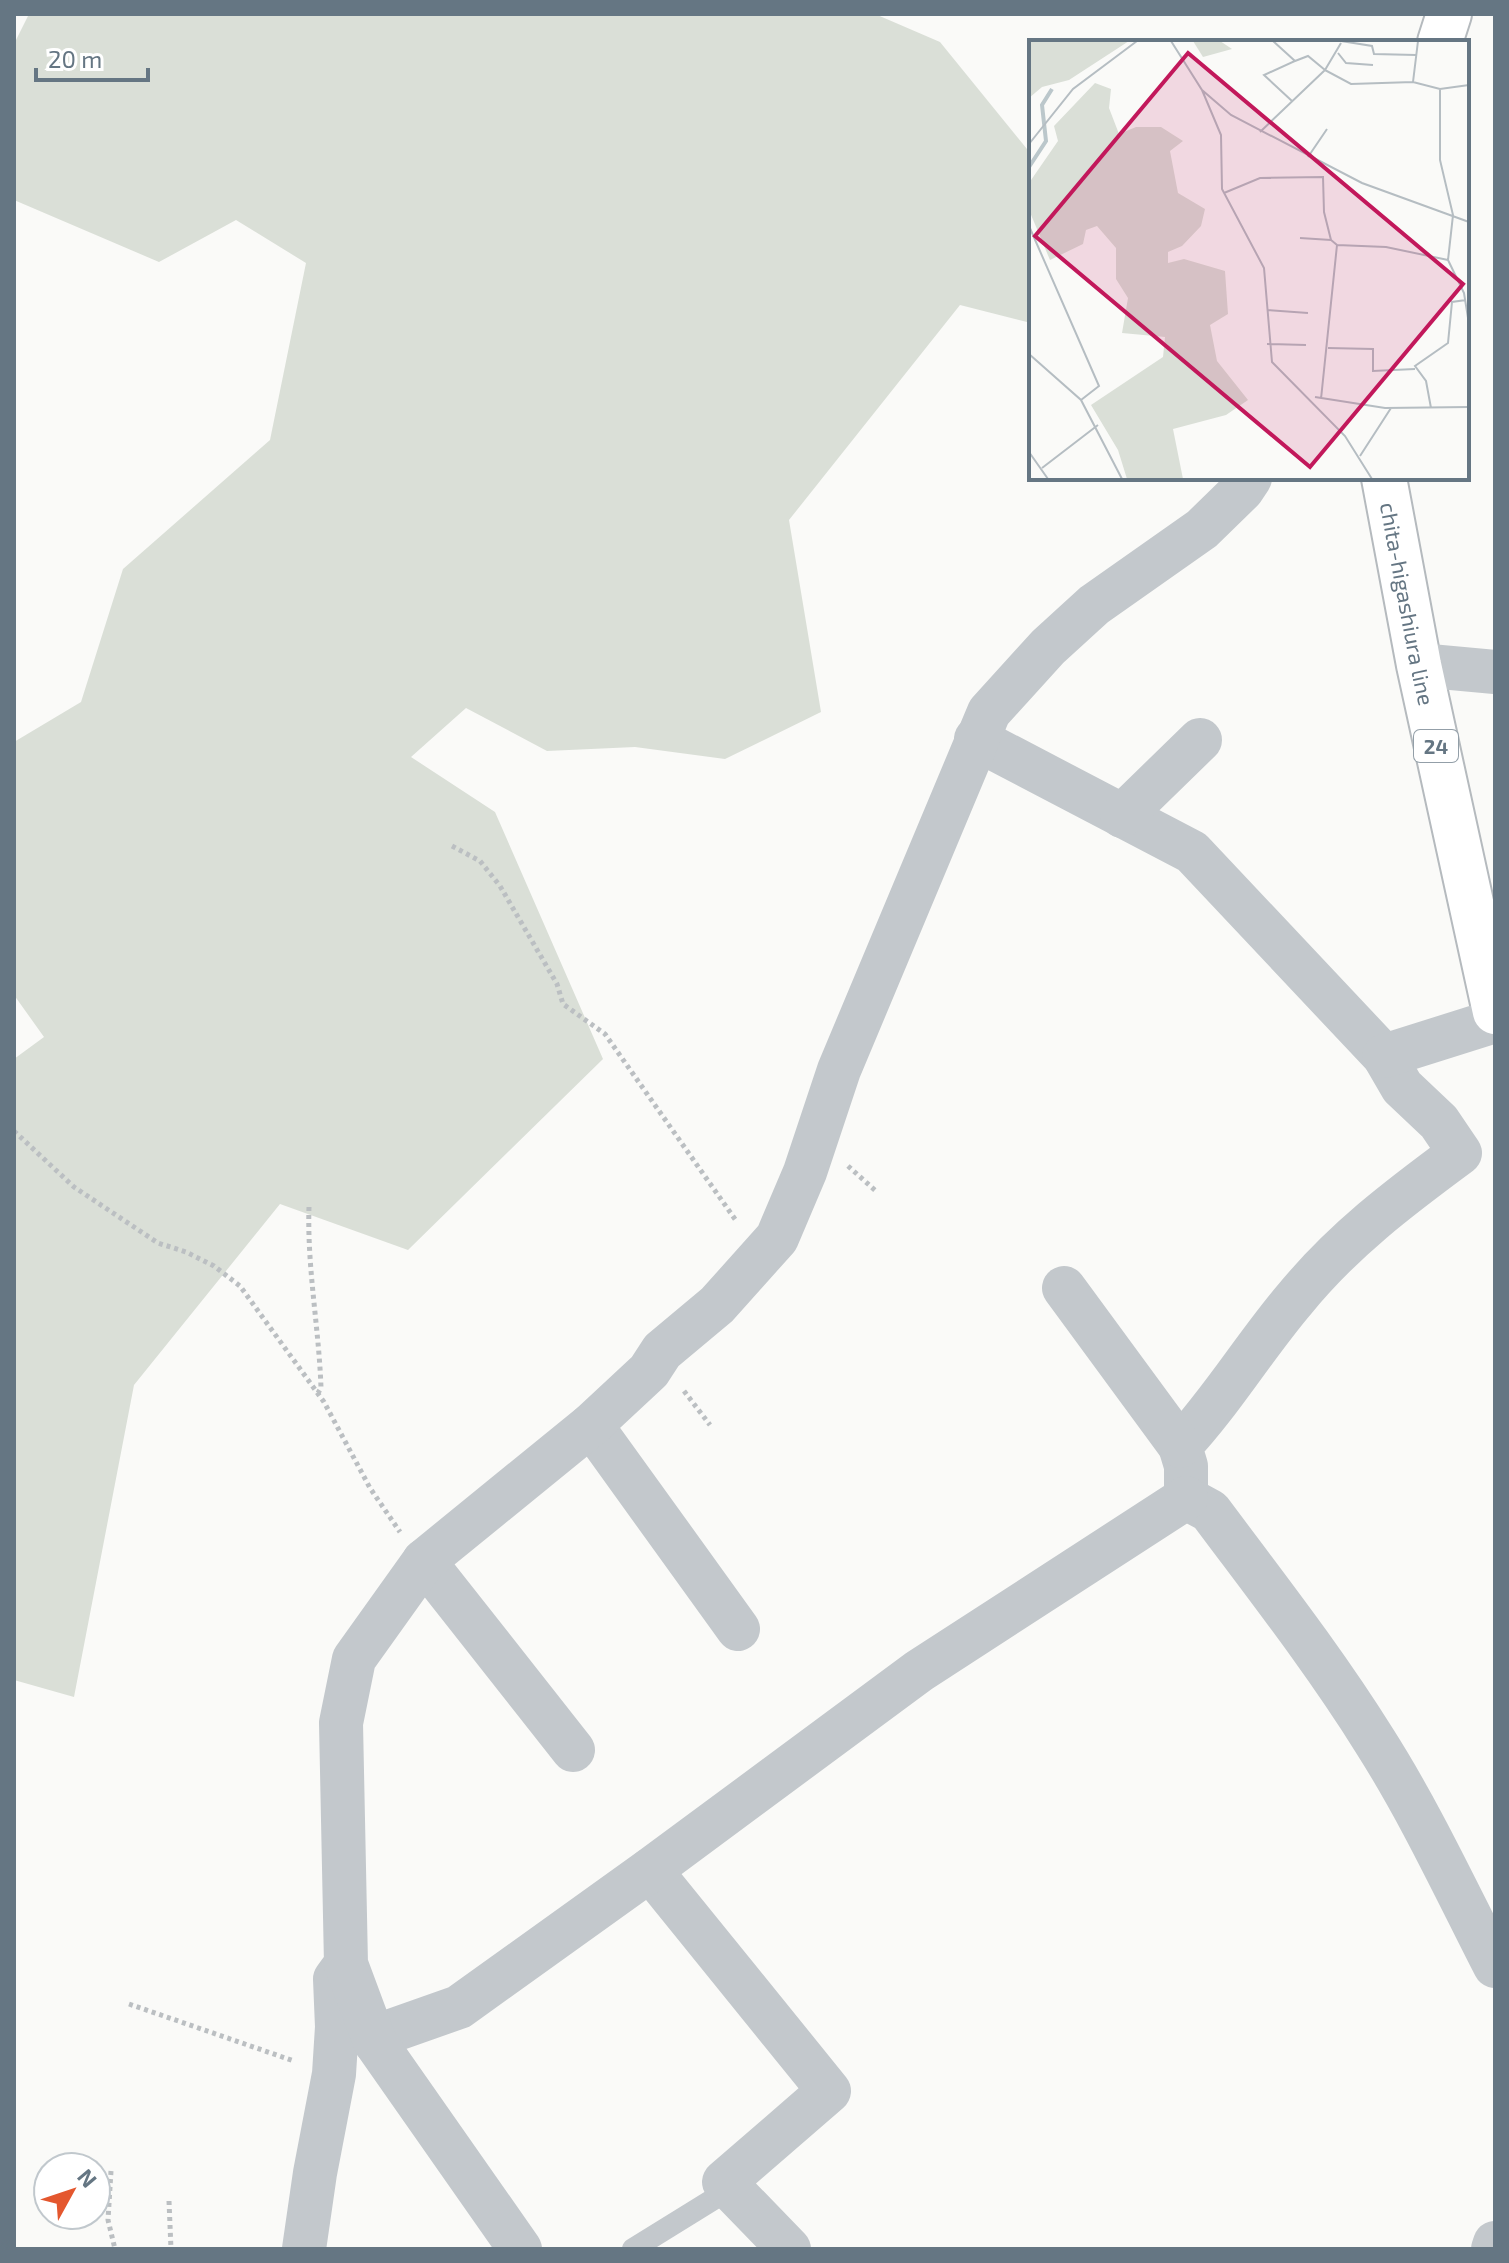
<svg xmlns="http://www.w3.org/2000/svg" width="1509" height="2263" viewBox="0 0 1509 2263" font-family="'Exo 2',sans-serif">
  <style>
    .green { fill: #dadfd7 }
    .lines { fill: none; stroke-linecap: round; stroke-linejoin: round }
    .primary-casing { stroke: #b5babe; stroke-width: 48 }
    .path { stroke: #bbbfc2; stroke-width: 5; stroke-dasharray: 4 4; stroke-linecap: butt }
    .lane { stroke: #c3c8cc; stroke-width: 22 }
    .street { stroke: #c3c8cc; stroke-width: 44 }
    .primary { stroke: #fff; stroke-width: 44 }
    .labels { text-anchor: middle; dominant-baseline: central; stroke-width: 8; stroke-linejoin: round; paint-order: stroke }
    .shield { fill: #fff; stroke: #939fa8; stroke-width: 2 }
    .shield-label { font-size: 20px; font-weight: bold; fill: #657683 }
    .street-label { font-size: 22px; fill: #657683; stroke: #fff }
    .inset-river { fill: none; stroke: #bbc7cb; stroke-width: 4 }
    .inset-road { fill: none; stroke: #b5bdc2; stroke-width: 2 }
    .view { fill: #c2185b; fill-opacity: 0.15; stroke: #c2185b; stroke-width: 4 }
    .inset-edge { fill: none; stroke: #657683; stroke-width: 4 }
  </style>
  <rect width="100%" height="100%" fill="#fafaf8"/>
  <!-- green -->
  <path class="green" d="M29 14H875L940 42 1031 154V323L960 305 789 520 821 712 725 759 635 747 547 751 466 708 411 757 495 812 603 1059 408 1250 280 1204 134 1385 74 1697 14 1680V1059L44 1037 14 995V742L81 702 123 569 270 440 306 263 236 220 159 262 14 200V44Z"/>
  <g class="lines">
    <defs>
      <g id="primary">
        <path d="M1440 42 1449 14"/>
        <path id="s1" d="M1384 478 1419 665 1495 1012"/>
      </g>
    </defs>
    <!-- primary casing -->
    <use href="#primary" class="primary-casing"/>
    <!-- path -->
    <g class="path">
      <path d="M452 846 480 861 500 886 557 984 563 1004 605 1034 737 1222"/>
      <path d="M14 1131 74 1187 158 1243 186 1252 214 1266 240 1286 324 1402 370 1488 400 1532"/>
      <path d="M848 1166 877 1192"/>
      <path d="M309 1207C307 1268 319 1328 321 1388L318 1393"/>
      <path d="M684 1391 710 1425"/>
      <path d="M129 2004 294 2061"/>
      <path d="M111 2171 108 2220 115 2249"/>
      <path d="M169 2201 171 2249"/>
    </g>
    <!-- lane -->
    <path class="lane" d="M633 2249 730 2189"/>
    <!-- street -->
    <g class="street">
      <path d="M1419 665 1495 672"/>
      <path d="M976 739 1192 852 1384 1056 1402 1087 1439 1122 1460 1153C1399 1198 1343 1240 1294 1300 1254 1347 1222 1401 1180 1446L1186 1466V1498"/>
      <path d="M1122 816 1200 740"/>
      <path d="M1384 1056 1495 1021"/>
      <path d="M1064 1288 1180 1446"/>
      <path d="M591 1425 738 1629"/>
      <path d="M1186 1498 1210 1511C1266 1586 1324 1660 1374 1740 1420 1812 1456 1890 1495 1966"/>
      <path d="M424 1561 573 1750"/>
      <path d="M650 1870 829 2091 724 2182 789 2249"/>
      <path d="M375 2042 391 2031 459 2007 650 1870 919 1671 1186 1498"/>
      <path d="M304 2249 315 2173 334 2074 337 2027 335 1979 340 1972"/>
      <path d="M520 2249 375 2042 346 1964 341 1723 354 1659 424 1561 591 1425 649 1371 662 1351 717 1305 777 1238 805 1172 839 1070 989 712 1048 647 1094 605 1202 529 1242 490 1250 478"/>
      <path d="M1493 2249 1495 2243"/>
    </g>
    <!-- primary -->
    <use href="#primary" class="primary"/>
  </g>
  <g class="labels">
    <!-- shield labels -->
    <rect class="shield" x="1414" y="730" width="44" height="32" rx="6"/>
    <g class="shield-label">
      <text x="1436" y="746">24</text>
    </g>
    <!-- street labels -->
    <g class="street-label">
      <text stroke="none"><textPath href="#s1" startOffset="128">chita-higashiura line</textPath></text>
    </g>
  </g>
  <!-- overview -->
  <g transform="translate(1029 40)">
    <rect width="440" height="440" fill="#fafaf8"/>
    <path d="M0 1H100L40 40 13 47 0 58ZM164 1H191L203 9 174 17ZM66 43 82 49 80 68 90 94 107 87H132L154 101 141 111 149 153 176 169 172 186 153 206 139 212V223L155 219 196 231 199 274 181 285 188 321 219 360 197 375 144 389 154 439H98L89 410 62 365 134 317 136 297 93 293 99 258 87 239V208L68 186 57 190 54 204 21 220 0 170V143L29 101 25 86Z" fill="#dadfd7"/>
    <path class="inset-river" d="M0 127 17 101 13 65 23 49"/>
    <path class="inset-road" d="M142 1 173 50 202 75 333 143 440 182M244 1 266 21 235 35 263 61M312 1 343 6 345 14 387 15M309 13 317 23 344 25M266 21 279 16 296 30 312 3M384 42 389 1M411 49V120L424 175 419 220 435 253 440 284M173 50 192 95 193 149 235 228 243 322 316 396 343 439M231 92 296 30 322 44 384 42 411 49 440 45M0 104 44 49 108 1M279 117 298 89M195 153 231 138 294 137 295 172 302 200 308 205 292 359M0 186 70 346 52 360M271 198 302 200M308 205 357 207 419 220M239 270 279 273M238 304 277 305M299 308 344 309V331L386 329M0 314 52 360 93 439M286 357 356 368 440 367M402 368 397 341 386 326 419 303 423 262 437 260M0 412 19 439M331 416 362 368M13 428 69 385"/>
    <path class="view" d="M159 13 434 244 281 427 6 196Z"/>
    <rect width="440" height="440" class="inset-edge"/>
  </g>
  <!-- border -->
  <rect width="1509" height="2263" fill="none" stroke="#657683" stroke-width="32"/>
  <!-- north arrow -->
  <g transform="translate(72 2191) rotate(50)"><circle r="38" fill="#ffffff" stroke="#c1c8cd" stroke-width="2"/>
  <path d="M0-6L14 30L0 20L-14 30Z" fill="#e4572e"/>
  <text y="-12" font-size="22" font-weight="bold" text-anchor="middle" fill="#657683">N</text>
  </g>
  <!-- scale -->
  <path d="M36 68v12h112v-12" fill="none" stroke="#657683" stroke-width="4"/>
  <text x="48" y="68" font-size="24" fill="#657683" stroke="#ffffff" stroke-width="6" paint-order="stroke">20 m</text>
</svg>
